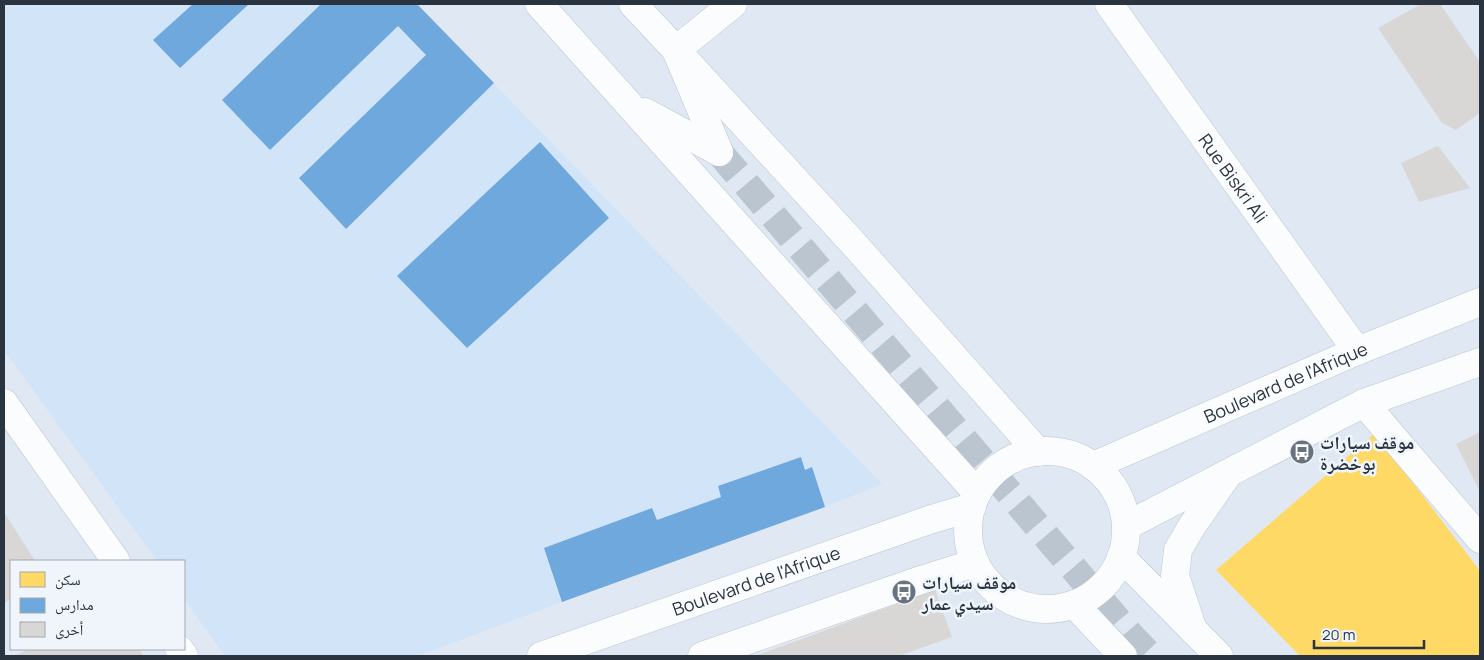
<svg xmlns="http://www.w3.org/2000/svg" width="1484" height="660" viewBox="0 0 1484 660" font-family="Manrope,'Noto Naskh Arabic',sans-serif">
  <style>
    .built { fill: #d1e4f8 }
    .homes { fill: #ffd966 }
    .schools { fill: #6fa8dc }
    .building { fill: #d8d7d6 }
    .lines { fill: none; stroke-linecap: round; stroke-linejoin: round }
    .major-tunnel { stroke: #bbc5cf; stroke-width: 28; stroke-dasharray: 28 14; stroke-linecap: butt }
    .minor-casing { stroke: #bdc6d0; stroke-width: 29 }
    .major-casing { stroke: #bdc6d0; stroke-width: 29 }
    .minor { stroke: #fafcfd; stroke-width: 28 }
    .major { stroke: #fafcfd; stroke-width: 28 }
    .labels { text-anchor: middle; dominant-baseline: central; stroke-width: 5; stroke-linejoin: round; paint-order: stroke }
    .street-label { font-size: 18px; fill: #293440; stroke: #eff5fb }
    .poi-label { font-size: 18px; font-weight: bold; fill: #293440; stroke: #eff5fb; text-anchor: start }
  </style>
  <rect width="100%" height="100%" fill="#e0e9f3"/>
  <!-- built -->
  <path class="built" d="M4 4H417L882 484 825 507 562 602 418 656H225L184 599V561H157L4 350Z"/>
  <!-- homes -->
  <path class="homes" d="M1375 433 1480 571V656H1300L1216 570Z"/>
  <!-- schools -->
  <g class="schools">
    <path d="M193 4H249L180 68 153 40Z"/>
    <path d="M321 4H417L494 83 346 229 299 178 426 55 398 26 270 150 222 100Z"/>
    <path d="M540 142 609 218 467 348 397 276Z"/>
    <path d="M801 457 805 470 812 467 825 507 562 602 544 548 652 508 657 520 721 497 718 486Z"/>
  </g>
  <!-- building -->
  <g class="building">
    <path d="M1421 4H1440L1480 62V113L1456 130 1442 123 1378 28Z"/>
    <path d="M1438 146 1470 188 1419 202 1401 163Z"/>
    <path d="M1480 432V492L1456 444Z"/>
    <path d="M4 512 35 561H11V599L4 603Z"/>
    <path d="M935 590 952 637 899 656H755Z"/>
    <path d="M29 649H140L143 656H13Z"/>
  </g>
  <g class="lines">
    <!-- major-tunnel -->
    <path class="major-tunnel" d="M719 152 1132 637 1150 656"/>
    <defs>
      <g id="minor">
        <path id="s1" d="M1109 4 1357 351"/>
        <path d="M676 50 733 4"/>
        <path d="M4 403 116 561"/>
        <path d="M1364 403 1480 539"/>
        <path d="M179 649 184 656"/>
      </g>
      <g id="major">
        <path d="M539 4 977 493"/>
        <path d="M633 4 676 50 719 152"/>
        <path d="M676 50 853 243 1038 452"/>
        <path d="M645 112 719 152"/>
        <circle cx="1047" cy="530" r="79"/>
        <path id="s2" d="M1093 466 1357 351 1480 302"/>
        <path d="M1126 526 1364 403 1480 362"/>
        <path d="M1121 557 1219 656"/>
        <path d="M1074 604 1123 656"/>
        <path d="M1193 630 1175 576 1178 550 1192 526 1226 477"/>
        <path id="s3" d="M541 656 929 520 972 507"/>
        <path d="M702 656 921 580 975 563"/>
      </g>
    </defs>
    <!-- minor casing -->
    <use href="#minor" class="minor-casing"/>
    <!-- major casing -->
    <use href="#major" class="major-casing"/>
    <!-- minor -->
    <use href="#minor" class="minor"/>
    <!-- major -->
    <use href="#major" class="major"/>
  </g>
  <!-- icons -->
  <defs>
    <symbol id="bus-disc" viewBox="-11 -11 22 22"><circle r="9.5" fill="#69737f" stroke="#eff5fb"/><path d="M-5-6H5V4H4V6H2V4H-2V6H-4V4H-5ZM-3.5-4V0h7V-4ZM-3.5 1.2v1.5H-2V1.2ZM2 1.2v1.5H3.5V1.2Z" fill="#fff"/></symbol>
  </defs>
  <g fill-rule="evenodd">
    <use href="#bus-disc" x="1288" y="438" width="28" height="28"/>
    <use href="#bus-disc" x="890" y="578" width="28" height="28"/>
  </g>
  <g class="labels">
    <!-- street labels -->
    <g class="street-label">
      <text stroke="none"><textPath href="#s1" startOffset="214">Rue Biskri Ali</textPath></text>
      <text stroke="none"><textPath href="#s2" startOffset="210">Boulevard de l'Afrique</textPath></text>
      <text stroke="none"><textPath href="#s3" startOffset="228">Boulevard de l'Afrique</textPath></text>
    </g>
    <!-- poi labels -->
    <g class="poi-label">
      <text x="1320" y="442">موقف سيارات<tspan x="1320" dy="21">بوخضرة</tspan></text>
      <text x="922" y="582">موقف سيارات<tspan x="922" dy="21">سيدي عمار</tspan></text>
    </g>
  </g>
  <!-- border -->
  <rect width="1484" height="660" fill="none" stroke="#293440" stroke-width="10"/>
  <!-- legend -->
  <rect x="10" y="560" width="175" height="90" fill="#eff5fb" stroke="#a0a8b0"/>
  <rect x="20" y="572" width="25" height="15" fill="#ffd966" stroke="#a0a8b0"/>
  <text x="55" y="585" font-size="15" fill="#293440">سكن</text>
  <rect x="20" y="598" width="25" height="15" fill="#6fa8dc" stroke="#a0a8b0"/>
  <text x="55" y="610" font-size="15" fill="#293440">مدارس</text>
  <rect x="20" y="622" width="25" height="15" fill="#d8d7d6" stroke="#a0a8b0"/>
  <text x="55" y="635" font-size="15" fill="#293440">أخرى</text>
  <!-- scale -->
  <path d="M1314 640v8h110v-8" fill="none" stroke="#293440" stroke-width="2.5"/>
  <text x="1322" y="640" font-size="15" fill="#293440" stroke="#eff5fb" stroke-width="4" paint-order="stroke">20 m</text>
</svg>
